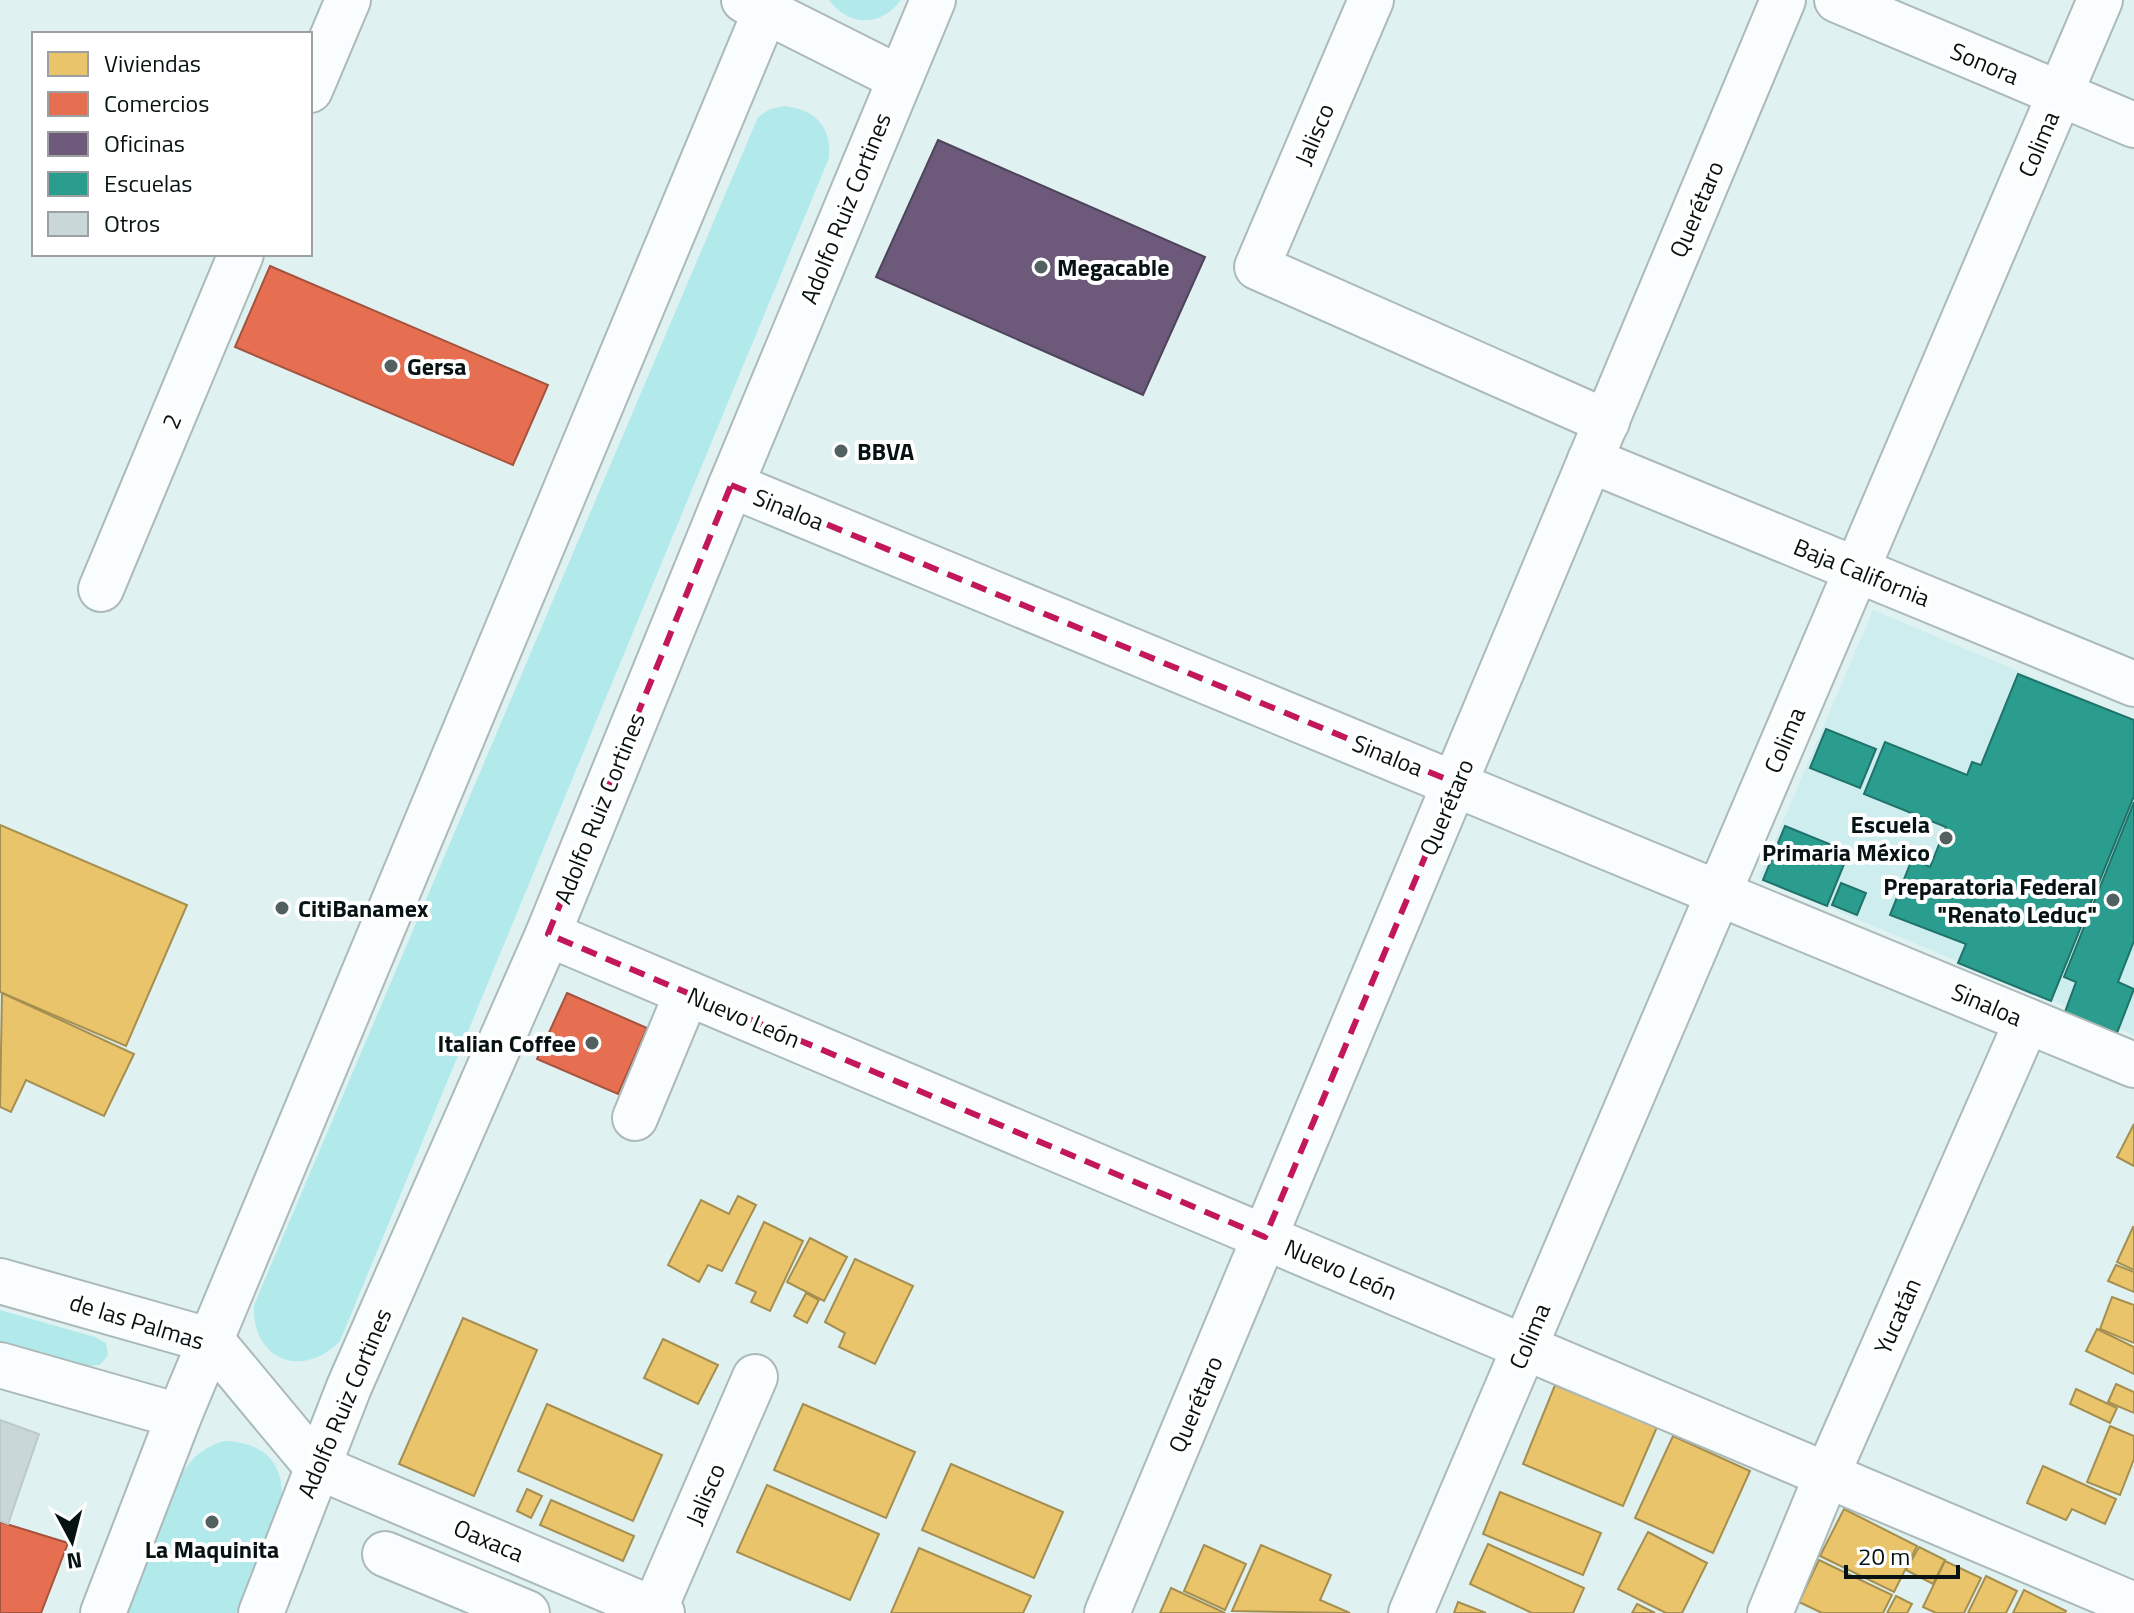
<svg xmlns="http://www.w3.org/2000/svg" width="2134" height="1613" viewBox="0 0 2134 1613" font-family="'Titillium Web',sans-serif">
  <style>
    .built { fill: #ceedee }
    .green { fill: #b2eaeb }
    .homes { fill: #e9c46a; stroke: #a58f50; stroke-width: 2 }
    .shops { fill: #e76f51; stroke: #a4533e; stroke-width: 2 }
    .offices { fill: #6d597a; stroke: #4e445b; stroke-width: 2 }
    .schools { fill: #2a9d8f; stroke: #20736a; stroke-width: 2 }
    .building { fill: #c9d7d8; stroke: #bcc9ca; stroke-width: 2 }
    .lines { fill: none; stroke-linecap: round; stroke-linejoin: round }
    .minor-casing { stroke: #acb9b9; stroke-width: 48 }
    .major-casing { stroke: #acb9b9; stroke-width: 48 }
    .minor { stroke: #fafdfd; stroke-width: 44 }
    .major { stroke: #fafdfd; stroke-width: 44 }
    .marked { fill: none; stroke: #c2185b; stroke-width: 6; stroke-dasharray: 16 10; stroke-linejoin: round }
    .poi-dot { fill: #536060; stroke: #fff; stroke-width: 3 }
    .labels { text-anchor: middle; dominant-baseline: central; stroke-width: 8; stroke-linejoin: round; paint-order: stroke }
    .street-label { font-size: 24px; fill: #071212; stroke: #fff }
    .poi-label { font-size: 24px; font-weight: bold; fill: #071212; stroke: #fff; text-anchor: start }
  </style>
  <rect width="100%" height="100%" fill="#e0f1f1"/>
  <!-- built -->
  <path class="built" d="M1873 610 2134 720V1035L1759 878Z"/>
  <!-- green -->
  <g class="green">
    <path d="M829 0H901C881 27 849 27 829 0Z"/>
    <path d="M784 106C815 109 832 127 829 158L340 1341C303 1380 251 1360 254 1305L758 117 770 109Z"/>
    <path d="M0 1310 95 1337 106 1343 108 1355 100 1365 88 1366 0 1343Z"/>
    <path d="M224 1441C268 1442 288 1468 280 1510L236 1613H125L183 1472C194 1455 205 1447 224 1441Z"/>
  </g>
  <!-- homes -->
  <g class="homes">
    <path d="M0 825 187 905 126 1046 0 992Z"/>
    <path d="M2 993 134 1054 104 1116 26 1080 11 1112 0 1107Z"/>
    <path d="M2134 1124V1166L2117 1157Z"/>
    <path d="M738 1196 756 1205 722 1271 708 1265 699 1282 668 1265 701 1200 729 1214Z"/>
    <path d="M764 1222 803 1241 770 1311 751 1302 756 1292 736 1283Z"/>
    <path d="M2133 1227 2134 1228V1270L2117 1262Z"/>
    <path d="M810 1238 847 1257 824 1301 787 1282Z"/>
    <path d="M855 1259 913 1286 875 1364 839 1347 845 1333 825 1322Z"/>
    <path d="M2116 1265 2134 1272V1292L2108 1281Z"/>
    <path d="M806 1293 819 1300 807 1323 794 1316Z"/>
    <path d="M2112 1297 2134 1305V1343L2100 1329Z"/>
    <path d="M463 1318 537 1350 474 1496 399 1464Z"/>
    <path d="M2097 1329 2134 1347V1374L2086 1351Z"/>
    <path d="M663 1339 718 1365 698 1404 644 1378Z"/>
    <path d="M2116 1384 2134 1392V1413L2108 1402Z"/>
    <path d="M1555 1385 1657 1427 1623 1506 1523 1464Z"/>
    <path d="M2076 1389 2117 1408 2110 1423 2070 1404Z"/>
    <path d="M547 1404 662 1455 633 1521 518 1471Z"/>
    <path d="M803 1404 915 1452 886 1518 774 1470Z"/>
    <path d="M2110 1426 2134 1436V1459L2120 1495 2087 1482Z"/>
    <path d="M1673 1436 1750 1471 1713 1553 1635 1518Z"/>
    <path d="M951 1464 1063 1512 1034 1578 922 1530Z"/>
    <path d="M2043 1466 2116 1499 2105 1524 2072 1509 2066 1520 2027 1503Z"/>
    <path d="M767 1485 879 1534 850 1600 737 1552Z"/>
    <path d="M527 1489 542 1496 531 1518 517 1511Z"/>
    <path d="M1500 1492 1601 1533 1583 1575 1483 1534Z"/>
    <path d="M551 1500 634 1536 623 1561 540 1525Z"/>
    <path d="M1844 1509 1917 1546 1894 1592 1820 1556Z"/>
    <path d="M1648 1532 1707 1563 1682 1613H1666L1618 1589Z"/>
    <path d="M1488 1544 1584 1588 1573 1613H1532L1470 1584Z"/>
    <path d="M1204 1545 1246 1564 1225 1610 1184 1591Z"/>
    <path d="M1261 1545 1331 1575 1320 1600 1350 1613 1232 1611Z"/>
    <path d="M1919 1547 1945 1560 1933 1584 1906 1570Z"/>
    <path d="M919 1548 1031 1596 1023 1613H891Z"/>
    <path d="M1819 1560 1892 1595 1883 1613H1822L1799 1602Z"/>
    <path d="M1945 1561 1981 1578 1964 1613H1936L1923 1607Z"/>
    <path d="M1986 1576 2017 1591 2006 1613H1968Z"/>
    <path d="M1171 1588 1225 1613H1160Z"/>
    <path d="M2024 1590 2066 1611 2065 1613H2013Z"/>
    <path d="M1896 1596 1912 1604 1907 1613H1887Z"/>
    <path d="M1458 1602 1486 1613H1454Z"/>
    <path d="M1637 1604 1655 1613H1632Z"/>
  </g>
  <!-- shops -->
  <g class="shops">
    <path d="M270 266 548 385 513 465 235 347Z"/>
    <path d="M567 993 647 1028 618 1094 537 1059Z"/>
    <path d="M0 1522 68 1543 41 1613H0Z"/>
  </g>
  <!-- offices -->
  <path class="offices" d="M938 140 1205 257 1143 395 876 277Z"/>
  <!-- schools -->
  <g class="schools">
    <path d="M2018 674 2134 720V796L2051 1001 1958 963 1966 944 1890 915 1912 859 1930 867 1946 827 1864 794 1885 742 1967 775 1972 762 1981 765Z"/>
    <path d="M1826 729 1876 749 1860 788 1810 768Z"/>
    <path d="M2134 802V941L2118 982 2134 989 2117 1033 2065 1012 2076 982 2064 977Z"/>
    <path d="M1785 826 1849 852 1827 906 1763 880Z"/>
    <path d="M1841 883 1866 893 1857 915 1832 905Z"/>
  </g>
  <!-- building -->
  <path class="building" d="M0 1420 39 1434 8 1524 0 1521Z"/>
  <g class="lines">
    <defs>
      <g id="minor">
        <path d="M744 0 899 78"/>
        <path d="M1371 0 1257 267 1607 422"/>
        <path d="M1837 0 2134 125"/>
        <path d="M310 90 348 0"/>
        <path d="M1590 460 2134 684"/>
        <path d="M731 485 2134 1065"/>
        <path d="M101 589 241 254"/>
        <path d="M548 934 2134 1605"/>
        <path d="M635 1118 687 993"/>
        <path d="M212 1341 316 1466 662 1613"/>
        <path d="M385 1554 527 1613"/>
        <path d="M654 1610 755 1377"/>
        <path d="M1107 1613 1783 0"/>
        <path d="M1411 1613 2100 0"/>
        <path d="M1770 1613 1827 1475 2027 1021"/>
      </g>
      <g id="major">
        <path d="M0 1281 212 1341"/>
        <path d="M0 1365 179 1416"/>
        <path d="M103 1613 179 1416 770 0"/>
        <path d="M261 1613 349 1387 548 934 731 485 933 0"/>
      </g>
    </defs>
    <!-- minor casing -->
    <use href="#minor" class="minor-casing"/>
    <!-- major casing -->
    <use href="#major" class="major-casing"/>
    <!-- minor -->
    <use href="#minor" class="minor"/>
    <!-- major -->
    <use href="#major" class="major"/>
  </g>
  <!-- marked area -->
  <path class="marked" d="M731 485 1456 783 1265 1237 548 934Z"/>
  <!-- markers -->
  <g class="poi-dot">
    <circle cx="1041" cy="267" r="8"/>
    <circle cx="391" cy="366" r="8"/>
    <circle cx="841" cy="451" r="8"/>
    <circle cx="1946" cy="838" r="8"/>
    <circle cx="2113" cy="900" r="8"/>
    <circle cx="282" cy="908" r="8"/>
    <circle cx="592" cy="1043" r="8"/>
    <circle cx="212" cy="1522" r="8"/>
  </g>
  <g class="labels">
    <!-- street labels -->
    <g class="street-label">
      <text transform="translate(1985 63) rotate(23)">Sonora</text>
      <text transform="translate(1314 134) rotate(-67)">Jalisco</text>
      <text transform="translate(2038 144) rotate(-67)">Colima</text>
      <text transform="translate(845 208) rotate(-68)">Adolfo Ruiz Cortines</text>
      <text transform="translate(1696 209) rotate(-67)">Querétaro</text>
      <text transform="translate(171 421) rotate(-67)">2</text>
      <text transform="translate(789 509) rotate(22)">Sinaloa</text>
      <text transform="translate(1862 572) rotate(22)">Baja California</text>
      <text transform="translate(1784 740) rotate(-67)">Colima</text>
      <text transform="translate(1388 755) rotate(22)">Sinaloa</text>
      <text transform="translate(1446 807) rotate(-67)">Querétaro</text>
      <text transform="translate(599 808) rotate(-68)">Adolfo Ruiz Cortines</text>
      <text transform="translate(1987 1004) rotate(23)">Sinaloa</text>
      <text transform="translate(744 1017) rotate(23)">Nuevo León</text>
      <text transform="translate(1341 1269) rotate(23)">Nuevo León</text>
      <text transform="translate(1897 1316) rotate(-66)">Yucatán</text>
      <text transform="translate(137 1321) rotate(17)">de las Palmas</text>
      <text transform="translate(1529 1336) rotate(-67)">Colima</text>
      <text transform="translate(344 1403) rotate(-67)">Adolfo Ruiz Cortines</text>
      <text transform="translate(1195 1404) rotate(-67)">Querétaro</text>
      <text transform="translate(705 1494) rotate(-67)">Jalisco</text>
      <text transform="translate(489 1540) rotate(23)">Oaxaca</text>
    </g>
    <!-- poi labels -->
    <g class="poi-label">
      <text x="1057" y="267">Megacable</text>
      <text x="407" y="366">Gersa</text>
      <text x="857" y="451">BBVA</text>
      <text x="1930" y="824" text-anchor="end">Escuela<tspan x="1930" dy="28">Primaria México</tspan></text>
      <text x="2097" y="886" text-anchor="end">Preparatoria Federal<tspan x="2097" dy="28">"Renato Leduc"</tspan></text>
      <text x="298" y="908">CitiBanamex</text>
      <text x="576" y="1043" text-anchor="end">Italian Coffee</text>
      <text x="212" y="1549" text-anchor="middle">La Maquinita</text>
    </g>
  </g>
  <!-- legend -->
  <rect x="32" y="32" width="280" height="224" fill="#ffffff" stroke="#9ca0a0" stroke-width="2"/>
  <rect x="48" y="52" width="40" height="24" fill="#e9c46a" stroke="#9ca0a0" stroke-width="2"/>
  <text x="104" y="72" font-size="24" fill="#071212">Viviendas</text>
  <rect x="48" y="92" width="40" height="24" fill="#e76f51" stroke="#9ca0a0" stroke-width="2"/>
  <text x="104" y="112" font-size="24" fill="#071212">Comercios</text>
  <rect x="48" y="132" width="40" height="24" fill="#6d597a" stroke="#9ca0a0" stroke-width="2"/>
  <text x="104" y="152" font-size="24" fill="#071212">Oficinas</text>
  <rect x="48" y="172" width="40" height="24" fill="#2a9d8f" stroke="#9ca0a0" stroke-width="2"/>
  <text x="104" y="192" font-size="24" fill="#071212">Escuelas</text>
  <rect x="48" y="212" width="40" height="24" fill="#c9d7d8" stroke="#9ca0a0" stroke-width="2"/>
  <text x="104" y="232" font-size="24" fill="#071212">Otros</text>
  <!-- north arrow -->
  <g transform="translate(72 1541) rotate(173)" stroke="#ffffff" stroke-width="6" paint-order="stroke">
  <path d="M0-6L14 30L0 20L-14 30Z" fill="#071212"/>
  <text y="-12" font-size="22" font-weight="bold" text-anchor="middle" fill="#071212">N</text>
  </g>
  <!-- scale -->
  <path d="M1846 1565v12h112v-12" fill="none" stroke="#071212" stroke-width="4"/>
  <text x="1858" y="1565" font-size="24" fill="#071212" stroke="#ffffff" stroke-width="6" paint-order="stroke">20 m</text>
</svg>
